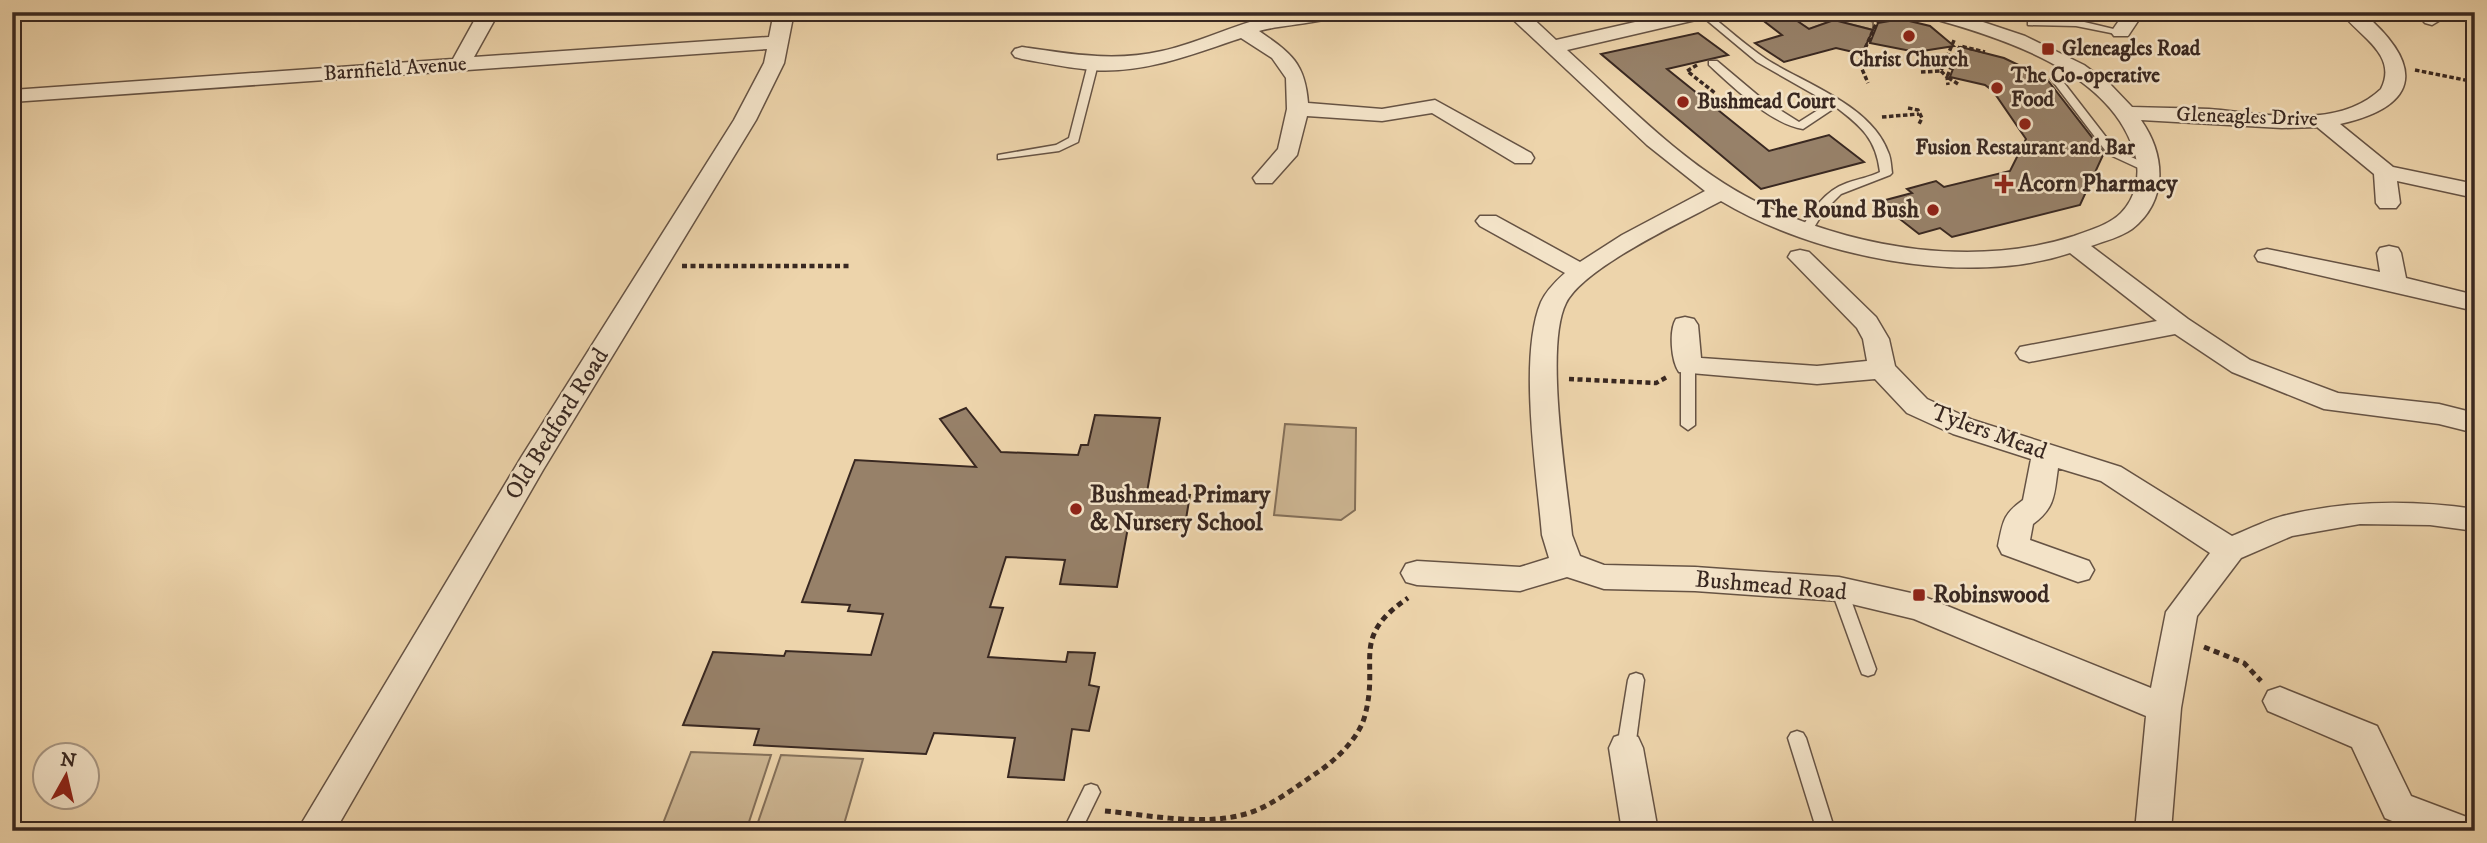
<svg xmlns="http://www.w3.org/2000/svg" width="2487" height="843" viewBox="0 0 2487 843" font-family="'IM FELL DW Pica',serif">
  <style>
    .green { fill: #ceb794; stroke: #84705a; stroke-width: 2 }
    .building { fill: #978169; stroke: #392821; stroke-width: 2 }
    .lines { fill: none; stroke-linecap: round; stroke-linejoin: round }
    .service-casing { stroke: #665344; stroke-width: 3 }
    .minor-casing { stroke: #665344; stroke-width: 3 }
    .path-far2 { stroke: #392821; stroke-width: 3.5; stroke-dasharray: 4.5 2.5; stroke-linecap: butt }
    .path-far1 { stroke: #392821; stroke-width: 4.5; stroke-dasharray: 5 3.5; stroke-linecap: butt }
    .path { stroke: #392821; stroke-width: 5; stroke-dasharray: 6 4.5; stroke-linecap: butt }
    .service { fill: #f3e3c8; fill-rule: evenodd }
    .minor { fill: #f3e3c8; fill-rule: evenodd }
    .poi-dot { fill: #8f2418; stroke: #f3e3c8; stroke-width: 2.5 }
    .labels { text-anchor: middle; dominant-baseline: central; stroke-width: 5; stroke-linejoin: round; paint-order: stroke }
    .far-poi-label { font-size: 21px; font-weight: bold; fill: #392821; stroke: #f3e3c8; text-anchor: start }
    .far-street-label { font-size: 21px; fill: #392821; stroke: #f3e3c8 }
    .poi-label { font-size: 24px; font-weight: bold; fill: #392821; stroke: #f3e3c8; text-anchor: start }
    .street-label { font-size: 24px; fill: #392821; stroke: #f3e3c8 }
  </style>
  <rect width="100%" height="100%" fill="#edd4ab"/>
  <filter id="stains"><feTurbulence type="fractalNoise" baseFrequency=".00286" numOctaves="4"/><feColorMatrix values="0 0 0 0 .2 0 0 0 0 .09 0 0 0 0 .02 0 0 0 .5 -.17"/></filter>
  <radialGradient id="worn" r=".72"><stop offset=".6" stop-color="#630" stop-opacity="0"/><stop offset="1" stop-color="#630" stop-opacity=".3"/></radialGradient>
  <!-- green -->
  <g class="green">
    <path d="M1809 12H1852L1873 22V30L1834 20 1809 29 1790 16Z"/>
    <path d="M1285 424 1356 428 1355 510 1341 520 1274 515Z"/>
    <path d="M691 752 771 755 746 831H660Z"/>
    <path d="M781 755 863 759 842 831H755Z"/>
  </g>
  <!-- building -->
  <g class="building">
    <path d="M1752 12H1784L1809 29 1834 20 1873 30 1862 54 1836 48 1784 62 1755 43 1782 35Z"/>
    <path d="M1901 19 1930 26 1954 46 1916 52 1870 43 1878 23Z"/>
    <path d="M1698 33 1728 55 1667 69 1769 151 1829 135 1864 162 1761 189 1601 54Z"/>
    <path d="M1961 47 2004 58 2046 78 2104 153 2080 205 1952 237 1940 228 1919 234 1878 202 1912 193 1907 189 1936 181 1944 187 2010 171 2026 139 1993 91 1985 85 1950 77Z"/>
    <path d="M966 408 1001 452 1078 455 1081 445H1088L1095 415 1160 418 1147 492 1190 495 1185 525 1129 522 1117 587 1060 584 1065 560 1006 557 990 607 1003 608 988 657 1066 662 1068 652 1095 653 1089 685 1099 687 1089 731 1072 729 1064 780 1008 777 1015 738 934 733 926 754 754 745 759 729 683 725 713 652 784 656 786 651 871 655 883 614 848 611 850 605 802 602 855 460 976 467 940 419Z"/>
  </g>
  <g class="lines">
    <defs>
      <g id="service">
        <path d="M1697 12H1706C1726 27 1745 45 1766 59 1805 84 1871 105 1888 152 1891 158 1891 166 1892 173L1890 175 1841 194 1824 211 1810 234H1802L1800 231C1812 211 1824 191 1847 183 1858 179 1870 177 1880 172 1876 139 1862 127 1836 107L1803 129C1771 124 1733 87 1709 65V61H1717L1761 98 1799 122 1829 103 1757 62Z"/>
        <path d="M2031 20H2076L2126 32 2121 35 2076 26 2028 25V21Z"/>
        <path d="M2064 60 2069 63 2061 79 2116 150 2155 168V172H2147L2108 154 2051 79 2060 61Z"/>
        <path d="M1093 61 1098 64 1078 142 1059 151 998 159V155L1056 145 1069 138 1088 64Z"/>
        <path d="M1688 362 1695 366V425L1688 430 1681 425V366Z"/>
        <path d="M1839 583 1845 585 1847 589 1876 669 1874 674 1868 676 1862 674 1860 669 1831 589 1833 585Z"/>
        <path d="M1636 673 1642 675 1644 680 1635 748 1632 753 1626 756 1620 753 1617 748 1628 680 1630 675Z"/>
        <path d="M1797 731 1803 733 1806 738 1835 831H1817L1788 738 1791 733Z"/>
        <path d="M1091 784 1097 786 1100 792 1081 831H1063L1085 786Z"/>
      </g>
      <g id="minor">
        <path d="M479 12H499L474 57 769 37 774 12H794L784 63 756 120 543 470 335 831H297L522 456 734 120 764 63 767 49 12 102V90L453 59Z"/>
        <path d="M1292 12H1346C1338 22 1277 25 1259 31 1291 53 1305 63 1308 103L1382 109 1435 100 1531 153 1534 158 1531 163H1515L1432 113 1382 121 1307 116 1297 155 1272 183H1256L1253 178 1278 149 1287 109 1286 78 1272 58 1241 38C1193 54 1144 74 1092 70 1069 68 1045 63 1022 59L1015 57 1012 53 1015 49 1022 47C1070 54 1114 62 1162 51 1206 41 1246 18 1292 12Z"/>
        <path d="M1505 12H1526L1556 40 1679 12H1715L1713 16 1567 50C1628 105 1689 171 1765 206 1859 249 1975 268 2074 236 2090 230 2109 225 2121 213 2136 198 2141 174 2135 154 2112 71 1998 36 1923 16L1921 12H1953L2025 36 2084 65 2110 84 2132 107C2158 108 2183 108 2209 109 2263 113 2337 131 2381 89 2399 54 2357 35 2341 12H2362C2422 63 2424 105 2340 124L2393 167 2475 184V198L2397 181 2400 203 2396 208H2380L2376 203 2374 174 2317 127 2282 128 2141 120C2165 154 2169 200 2132 229 2121 237 2105 241 2091 246L2188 319 2250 360 2338 393 2439 404 2475 413V433L2439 424 2324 409 2232 372 2175 334 2029 362 2020 359 2016 353 2020 347 2157 321 2070 253C1966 288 1813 256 1721 201 1684 221 1584 267 1566 303 1544 347 1567 482 1572 535L1580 556 1604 565 1695 567 1839 577 1920 595 2151 688 2166 612 2210 553 2101 481 2058 468C2054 494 2056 507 2033 524L2030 540 2089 561 2094 570 2089 579 2078 582 2002 554 1998 546C2003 522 2003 514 2023 500L2031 459 1953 434 1907 413 1875 379 1817 384 1679 372C1671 361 1669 330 1676 319L1685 317 1694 319 1698 325 1701 358 1817 366 1867 361 1863 339 1857 328 1788 257 1791 252 1800 250 1809 252 1876 317 1889 339 1895 366 1927 399 1973 420 2121 467 2232 536C2250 529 2268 519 2287 515 2350 500 2411 500 2475 509V531L2430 525 2360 524 2292 536 2241 558 2197 616 2181 708 2171 831H2135L2146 716 1914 619 1839 601 1695 591 1604 589 1567 577 1520 591 1417 585 1406 582 1401 573 1406 564 1417 561 1520 567 1549 558 1542 535C1537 474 1518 357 1541 302 1546 291 1556 281 1565 273L1480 226 1476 221 1480 216H1496L1580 262 1622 235 1705 191 1647 145Z"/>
        <path d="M2125 12H2144L2128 36H2114L2111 32Z"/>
        <path d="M2415 12H2436L2442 19 2432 25 2425 23Z"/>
        <path d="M2389 246 2398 248 2401 253 2406 278 2475 295V311L2267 263 2258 261 2255 256 2258 251 2267 249 2380 272 2377 253 2380 248Z"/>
        <path d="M2280 687 2377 726 2411 796 2472 819 2475 831H2416L2385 818 2352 747 2268 711 2263 701 2268 691Z"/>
        <path d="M1626 733 1638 737 1643 748 1658 831H1622L1609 748 1614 737Z"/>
      </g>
    </defs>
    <!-- service casing -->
    <use href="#service" class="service-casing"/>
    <!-- minor casing -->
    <use href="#minor" class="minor-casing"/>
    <!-- path-far2 -->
    <g class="path-far2">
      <path d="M1863 12 1880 15 1859 62 1868 83"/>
      <path d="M1697 65 1687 71 1715 93"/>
      <path d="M2415 70 2475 82"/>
      <path d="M1941 71 1947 77 1948 85"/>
      <path d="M1921 72 1941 71 1955 38"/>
      <path d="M1958 84 1947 77 1960 46 1985 52"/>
      <path d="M1908 108 1918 110 1922 118 1919 124"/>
      <path d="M1882 117 1919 114"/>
    </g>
    <!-- path-far1 -->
    <g class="path-far1">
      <path d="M682 266H850"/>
      <path d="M1569 379 1656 383 1667 377"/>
    </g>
    <!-- path -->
    <g class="path">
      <path d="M2204 647 2244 663 2261 681"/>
      <path d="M1105 811C1150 815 1205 827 1249 813 1273 805 1297 786 1318 772 1336 760 1360 737 1365 715 1380 660 1349 638 1408 598"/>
    </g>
    <!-- service -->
    <use href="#service" class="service"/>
    <!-- minor -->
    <use href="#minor" class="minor"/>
  </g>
  <!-- markers -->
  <g class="poi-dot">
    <circle cx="1909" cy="36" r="7"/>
    <rect x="2041" y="42" width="14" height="14" rx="3.5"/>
    <circle cx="1997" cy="88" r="7"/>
    <circle cx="1683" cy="102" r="7"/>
    <circle cx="2025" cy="124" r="7"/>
    <path d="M2000.5 173.5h7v7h7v7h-7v7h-7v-7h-7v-7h7z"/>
    <circle cx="1933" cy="210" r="7"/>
    <circle cx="1076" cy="509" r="7"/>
    <rect x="1912" y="588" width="14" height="14" rx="3.5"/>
  </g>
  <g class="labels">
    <!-- far-poi labels -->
    <g class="far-poi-label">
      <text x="2062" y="49">Gleneagles Road</text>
      <text x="1909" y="60" text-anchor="middle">Christ Church</text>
      <text x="2011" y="76">The Co-operative<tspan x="2011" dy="24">Food</tspan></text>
      <text x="1697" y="102">Bushmead Court</text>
      <text x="2025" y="148" text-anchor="middle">Fusion Restaurant and Bar</text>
    </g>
    <!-- far-street labels -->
    <g class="far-street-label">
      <text transform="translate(395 69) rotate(-4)">Barnfield Avenue</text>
      <text transform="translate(2247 117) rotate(2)">Gleneagles Drive</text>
    </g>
    <!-- poi labels -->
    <g class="poi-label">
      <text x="2018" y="184">Acorn Pharmacy</text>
      <text x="1919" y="210" text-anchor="end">The Round Bush</text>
      <text x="1090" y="495">Bushmead Primary<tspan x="1090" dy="28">&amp; Nursery School</tspan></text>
      <text x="1933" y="595">Robinswood</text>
    </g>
    <!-- street labels -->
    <g class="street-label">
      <text transform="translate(557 424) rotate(-58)">Old Bedford Road</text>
      <text transform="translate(1989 432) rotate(20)">Tylers Mead</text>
      <text transform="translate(1771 586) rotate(5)">Bushmead Road</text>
    </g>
  </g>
  <!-- margin -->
  <rect width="2487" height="843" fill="none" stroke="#edd4ab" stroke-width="42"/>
  <rect x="14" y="14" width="2459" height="815" fill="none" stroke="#392821" stroke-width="3.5"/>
  <rect x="21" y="21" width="2445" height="801" fill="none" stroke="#392821" stroke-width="2"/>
  <!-- north arrow -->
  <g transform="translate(66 776) rotate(8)"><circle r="33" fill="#f3e3c8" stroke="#a99885" stroke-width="2"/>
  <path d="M0-5L12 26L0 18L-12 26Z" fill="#8f2418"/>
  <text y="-10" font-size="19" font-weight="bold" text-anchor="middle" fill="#392821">N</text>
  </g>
  <rect width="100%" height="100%" filter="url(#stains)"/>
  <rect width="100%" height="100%" fill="url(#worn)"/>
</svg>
